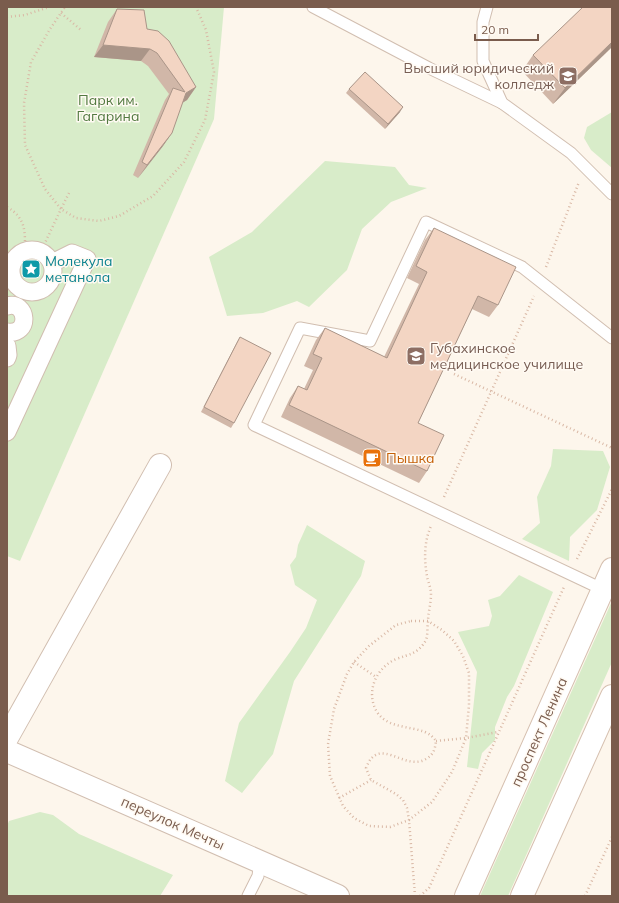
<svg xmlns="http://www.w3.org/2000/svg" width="619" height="903" viewBox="0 0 619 903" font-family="Mulish,sans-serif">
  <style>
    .green { fill: #d8ecc9 }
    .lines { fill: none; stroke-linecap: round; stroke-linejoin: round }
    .service-casing { stroke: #d1beb0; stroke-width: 13 }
    .pedestrian-casing { stroke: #d1beb0; stroke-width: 19 }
    .minor-casing { stroke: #d1beb0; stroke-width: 24 }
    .secondary-casing { stroke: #d6c0b0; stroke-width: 24 }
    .path { stroke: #d9b8a5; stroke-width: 2.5; stroke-dasharray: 1 3; stroke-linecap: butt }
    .service { stroke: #fff; stroke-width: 11 }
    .pedestrian { stroke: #fff; stroke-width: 17 }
    .minor { stroke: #fff; stroke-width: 22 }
    .secondary { stroke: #fff; stroke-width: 22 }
    .wall { fill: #d1b7a8 }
    .shaded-wall { fill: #aa9588 }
    .building { fill: #f3d5c3; stroke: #aa9588 }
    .labels { text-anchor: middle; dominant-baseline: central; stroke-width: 3; stroke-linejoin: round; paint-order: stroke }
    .education-label { font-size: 14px; fill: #785e54; stroke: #fffaf3; text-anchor: end }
    .park-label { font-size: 14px; fill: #537a41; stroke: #fffaf3 }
    .culture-label { font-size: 14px; fill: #0d838f; stroke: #fffaf3; text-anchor: start }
    .food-label { font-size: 14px; fill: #c56008; stroke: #fffaf3; text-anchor: start }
    .street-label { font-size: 14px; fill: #7a5c4d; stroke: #fffaf3 }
  </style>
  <rect width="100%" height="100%" fill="#fdf6ec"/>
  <!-- green -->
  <g class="green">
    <path d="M7 7H224L214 119 20 561 7 556Z"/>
    <path d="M612 112V168L591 150 584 138 587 127Z"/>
    <path d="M325 161 395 167 409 185 427 188 391 202 362 229 347 270 309 307 297 301 263 313 227 316 209 257 252 232Z"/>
    <path d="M553 449 603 451 610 467 597 510 570 537 569 561 522 539 540 523 537 497 551 466Z"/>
    <path d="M307 525 365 561 361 576 294 681 273 754 242 793 225 781 239 723 290 652 306 628 317 600 295 585 290 565 296 557 298 545Z"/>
    <path d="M519 575 553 592 514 686 507 697 495 727V740L482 753 478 769 467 767 477 672 458 632 489 626 492 616 488 600 500 596Z"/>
    <path d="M612 601V662L508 896H480Z"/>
    <path d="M40 812 53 815 79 834 173 875 160 896H7V826L9 821Z"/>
  </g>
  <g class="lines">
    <defs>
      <g id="service">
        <path d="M313 7 429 68 502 103"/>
        <path d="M487 7 483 22V61L502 103 571 153 612 194"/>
        <path d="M602 589 254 425 300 328 370 341 426 222 522 267 612 338"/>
        <path d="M248 896 258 876 260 861"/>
      </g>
      <g id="pedestrian">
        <circle cx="32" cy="271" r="21"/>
        <path d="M7 306C28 300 31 336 7 332"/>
        <path d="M7 346 8 355 7 358"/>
        <path d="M7 432 87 259 72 253 52 263"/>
      </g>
      <g id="minor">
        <path d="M7 738 160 465"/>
        <path d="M7 751 338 896"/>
      </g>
      <g id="secondary">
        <path d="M466 896 612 569"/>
        <path d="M522 896 612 696"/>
      </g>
    </defs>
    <!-- service casing -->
    <use href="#service" class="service-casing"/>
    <!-- pedestrian casing -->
    <use href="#pedestrian" class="pedestrian-casing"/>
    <!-- minor casing -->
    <use href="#minor" class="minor-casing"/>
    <!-- secondary casing -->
    <use href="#secondary" class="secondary-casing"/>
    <!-- path -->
    <g class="path">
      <path d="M61 13 81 30"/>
      <path d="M7 17 25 15 49 7"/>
      <path d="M69 193 61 209 76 218 99 221 119 216 153 196 184 162 205 120 214 72 206 30 196 7"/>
      <path d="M7 207C26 218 25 231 25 250"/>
      <path d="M44 245 61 209 45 189 25 145 24 103 31 62 50 29 65 7"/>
      <path d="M546 267 579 182"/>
      <path d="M454 374 612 448"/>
      <path d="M444 497 534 296"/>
      <path d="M577 559 612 489"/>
      <path d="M411 621H428L442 630 454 641 463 656 469 673V705L466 738 452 772 432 802 409 820 390 827 369 826 354 818 343 806 330 776 328 744 334 709 347 674 354 662 369 646 396 625Z"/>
      <path d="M354 662 376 677"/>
      <path d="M436 741 466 738 498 732"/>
      <path d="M339 798 371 780"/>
      <path d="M415 896 409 820 407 808 403 800 396 794 371 780 366 768C379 734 404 772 426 759 433 755 435 750 436 741 433 737 430 734 425 732 410 726 387 728 377 712 365 692 376 668 396 659 410 654 418 654 426 640 428 635 427 627 428 622 428 613 431 604 431 594 431 588 428 582 427 576 424 559 424 542 431 526"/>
      <path d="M420 896 429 888 564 587"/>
      <path d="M585 896 612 837"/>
    </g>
    <!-- service -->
    <use href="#service" class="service"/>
    <!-- pedestrian -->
    <use href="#pedestrian" class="pedestrian"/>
    <!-- minor -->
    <use href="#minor" class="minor"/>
    <!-- secondary -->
    <use href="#secondary" class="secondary"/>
  </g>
  <!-- wall -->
  <g class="wall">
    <path d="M612 7V47L553 104 522 71 533 55Z"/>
    <path d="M117 9 147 29 196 87 187 100 182 103 172 133 163 146 138 178 133 175 165 100 169 94 148 66 141 61 94 57 108 22Z"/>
    <path d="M349 89 400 112 385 129 346 93Z"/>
    <path d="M434 228 498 305 489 317 472 309 418 423 427 471 419 483 281 417 290 398 298 386 304 389 313 370 304 366 316 340 325 328 384 357 419 284 407 278 425 240Z"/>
    <path d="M240 337 234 423 231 428 201 412 237 342Z"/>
  </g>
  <!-- shaded-wall -->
  <g class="shaded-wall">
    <path d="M612 42V47L553 104 565 88Z"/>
    <path d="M103 45 150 49 141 61 94 57Z"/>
    <path d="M196 87 187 100 177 106 186 93Z"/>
    <path d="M403 107 400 112 385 129 388 124Z"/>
    <path d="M172 133 163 146 138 178 147 165Z"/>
  </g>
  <!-- building -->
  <g class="building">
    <path d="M583 7H612V42L565 88 533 55Z"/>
    <path d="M117 9 144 10 147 29 158 31 169 41 196 87 186 93 172 133 147 165 142 162 173 88 185 92 157 53 150 49 103 45Z"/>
    <path d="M365 72 403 107 388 124 349 89Z"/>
    <path d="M434 228 516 267 498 305 478 296 418 423 444 435 427 471 289 405 298 386 307 390 322 358 313 354 325 328 387 358 427 272 416 266Z"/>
    <path d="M240 337 271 353 234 423 204 407Z"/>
  </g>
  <!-- icons -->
  <defs>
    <symbol id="university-square" viewBox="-11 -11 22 22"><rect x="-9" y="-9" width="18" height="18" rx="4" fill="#8d6e63" stroke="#fffaf3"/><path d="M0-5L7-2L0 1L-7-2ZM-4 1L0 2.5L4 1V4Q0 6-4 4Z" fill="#fff"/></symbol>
    <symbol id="sight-square" viewBox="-11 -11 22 22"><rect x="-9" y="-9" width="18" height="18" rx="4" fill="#0f9aa8" stroke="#fffaf3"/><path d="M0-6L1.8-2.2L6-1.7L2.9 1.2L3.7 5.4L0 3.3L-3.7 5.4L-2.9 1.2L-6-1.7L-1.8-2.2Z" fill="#fff"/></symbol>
    <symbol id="cafe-square" viewBox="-11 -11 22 22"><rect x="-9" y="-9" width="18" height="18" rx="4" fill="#e8710a" stroke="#fffaf3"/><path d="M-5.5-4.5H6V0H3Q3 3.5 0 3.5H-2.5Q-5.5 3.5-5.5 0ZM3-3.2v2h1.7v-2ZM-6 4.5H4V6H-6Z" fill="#fff"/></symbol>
  </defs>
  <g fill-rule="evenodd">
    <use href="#university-square" x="557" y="65" width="22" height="22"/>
    <use href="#sight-square" x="20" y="258" width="22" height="22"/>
    <use href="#university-square" x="405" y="345" width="22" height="22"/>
    <use href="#cafe-square" x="361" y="447" width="22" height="22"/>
  </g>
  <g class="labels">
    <!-- education labels -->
    <g class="education-label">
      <text x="554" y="68">Высший юридический<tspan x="554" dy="16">колледж</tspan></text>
      <text x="430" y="348" text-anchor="start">Губахинское<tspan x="430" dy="16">медицинское училище</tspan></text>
    </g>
    <!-- park labels -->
    <g class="park-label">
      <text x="108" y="100">Парк им.<tspan x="108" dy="16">Гагарина</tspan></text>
    </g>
    <!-- culture labels -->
    <g class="culture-label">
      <text x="45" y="261">Молекула<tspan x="45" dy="16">метанола</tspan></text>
    </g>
    <!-- food labels -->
    <g class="food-label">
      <text x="386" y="458">Пышка</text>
    </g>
    <!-- street labels -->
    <g class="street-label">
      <text transform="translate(539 732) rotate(-66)">проспект Ленина</text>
      <text transform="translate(173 823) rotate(24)">переулок Мечты</text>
    </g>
  </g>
  <!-- border -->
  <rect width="619" height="903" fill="none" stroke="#7a5c4d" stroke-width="16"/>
  <!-- scale -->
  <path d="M475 34v6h63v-6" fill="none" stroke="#7a5c4d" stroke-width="2"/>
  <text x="481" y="34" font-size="12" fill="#7a5c4d" stroke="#fffaf3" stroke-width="3" paint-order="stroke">20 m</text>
</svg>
